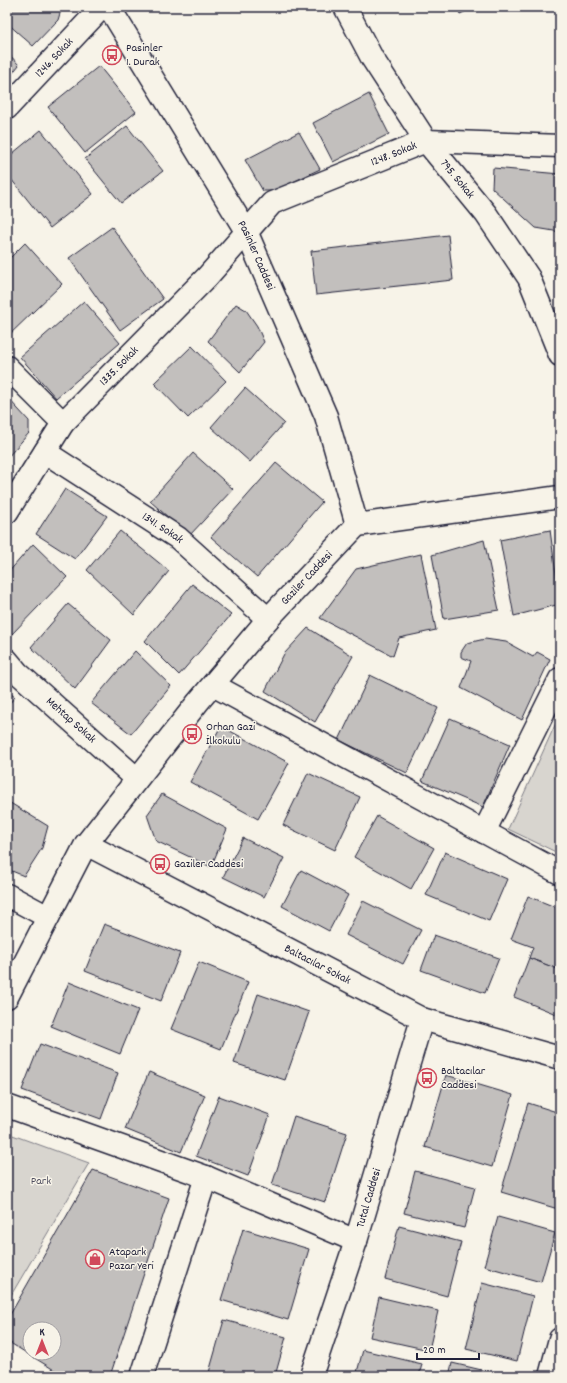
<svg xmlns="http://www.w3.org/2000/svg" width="567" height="1383" viewBox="0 0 567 1383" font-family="Dekko,sans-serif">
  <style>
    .green { fill: #d8d5cf; stroke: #7d7c85 }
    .building { fill: #c2bfbd; stroke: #22223b; fill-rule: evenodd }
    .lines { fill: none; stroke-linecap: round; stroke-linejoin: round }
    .minor-casing { stroke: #22223b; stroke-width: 25 }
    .minor { stroke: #f7f3e8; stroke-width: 22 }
    .labels { text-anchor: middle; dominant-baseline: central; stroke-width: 3; stroke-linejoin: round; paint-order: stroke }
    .poi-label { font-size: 12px; fill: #22223b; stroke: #f7f3e8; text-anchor: start }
    .street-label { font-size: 12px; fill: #22223b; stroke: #f7f3e8 }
    .park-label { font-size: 12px; fill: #504f60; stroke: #f7f3e8 }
  </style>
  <rect width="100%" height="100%" fill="#f7f3e8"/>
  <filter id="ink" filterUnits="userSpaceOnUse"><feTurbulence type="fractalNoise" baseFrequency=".025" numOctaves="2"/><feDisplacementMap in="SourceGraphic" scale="8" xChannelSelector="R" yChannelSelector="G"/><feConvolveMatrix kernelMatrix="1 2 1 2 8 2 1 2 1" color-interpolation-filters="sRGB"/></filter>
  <g filter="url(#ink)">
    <!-- green -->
    <g class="green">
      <path d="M560 714V854L508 829Z"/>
      <path d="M7 1133 89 1163 7 1302Z"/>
    </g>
    <!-- building -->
    <g class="building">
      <path d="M7 7H59L61 10 58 20 33 46 7 23Z"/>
      <path d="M457 7H475L460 14Z"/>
      <path d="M7 52 19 65 7 80Z"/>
      <path d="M99 66 136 112 85 153 48 107Z"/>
      <path d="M369 94 389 134 333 162 313 123Z"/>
      <path d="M127 126 163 171 121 203 85 159Z"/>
      <path d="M41 130 93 194 50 228 7 174V158Z"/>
      <path d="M299 132 320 169 274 191H263L245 160Z"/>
      <path d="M493 168 560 174V232L536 228 492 188Z"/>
      <path d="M112 227 163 299 120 330 69 258Z"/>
      <path d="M448 235 453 280 316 295 311 251Z"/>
      <path d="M25 243 62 284 7 337V261Z"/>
      <path d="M84 301 120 343 56 398 20 357Z"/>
      <path d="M236 304 246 310 257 326 264 342 240 372 208 341Z"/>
      <path d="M192 346 226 381 188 418 154 383Z"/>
      <path d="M245 388 284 423 250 462 211 427Z"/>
      <path d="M7 397 29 421V433L7 458Z"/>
      <path d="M193 453 233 489 189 536 150 501Z"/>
      <path d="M276 463 322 502 257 577 211 537Z"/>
      <path d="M65 489 107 516 75 559 36 534Z"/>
      <path d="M550 530 560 604 514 616 500 540Z"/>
      <path d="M120 531 169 571 134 615 87 570Z"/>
      <path d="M484 540 499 610 444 619 432 555Z"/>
      <path d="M33 544 67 577 11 635 7 630V574Z"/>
      <path d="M421 554 436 630 399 638 393 656 320 618 356 569Z"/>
      <path d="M192 584 231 615 179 675 145 641Z"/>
      <path d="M68 604 111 640 75 689 31 647Z"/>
      <path d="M308 628 353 656 315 722 265 691 284 654Z"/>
      <path d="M485 639 506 642 533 657 537 652 550 659 522 720 461 688 471 661 461 657V652L467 643Z"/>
      <path d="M135 651 171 686 131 734 91 703Z"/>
      <path d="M370 675 438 708 407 773 339 740Z"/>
      <path d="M7 691 15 697 7 706Z"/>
      <path d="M450 718 510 744 483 807 422 781Z"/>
      <path d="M221 726 289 763 258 819 190 782Z"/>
      <path d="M308 773 360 797 335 850 283 825Z"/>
      <path d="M162 794 227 829 211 867 156 841 147 815Z"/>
      <path d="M7 801 48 826 42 848 24 876 7 869Z"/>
      <path d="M377 816 434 848 411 889 354 857Z"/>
      <path d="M243 838 284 858 264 897 223 877Z"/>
      <path d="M445 852 507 879 489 921 426 895Z"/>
      <path d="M301 870 348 895 329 931 282 906Z"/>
      <path d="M528 896 560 909V970L529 958 533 947 511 939Z"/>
      <path d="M363 901 421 930 403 964 346 935Z"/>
      <path d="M104 924 180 953 161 1001 85 971Z"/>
      <path d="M434 935 499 958 485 993 421 970Z"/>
      <path d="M529 958 560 970V1013L556 1014 514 997Z"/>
      <path d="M199 962 248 982 221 1049 171 1029Z"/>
      <path d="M69 982 138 1010 120 1054 51 1026Z"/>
      <path d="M258 994 309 1012 285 1080 234 1063Z"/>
      <path d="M40 1044 118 1073 101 1119 22 1090Z"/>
      <path d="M149 1072 205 1095 181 1152 125 1129Z"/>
      <path d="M446 1075 513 1095 492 1167 425 1147Z"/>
      <path d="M219 1096 270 1115 248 1176 196 1156Z"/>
      <path d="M528 1103 560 1113V1203L558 1209 501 1192Z"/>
      <path d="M294 1116 347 1133 325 1202 272 1185Z"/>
      <path d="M93 1170 169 1198 110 1376H64L7 1341V1320ZM30 1329H54V1353H30Z"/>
      <path d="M415 1171 475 1187 464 1228 404 1213Z"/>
      <path d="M498 1217 555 1233 541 1282 484 1266Z"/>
      <path d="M399 1226 461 1242 447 1296 385 1279Z"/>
      <path d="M243 1229 309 1249 288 1320 221 1300Z"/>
      <path d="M482 1283 533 1296 517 1361 466 1349Z"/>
      <path d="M379 1297 438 1311 429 1350 370 1337Z"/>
      <path d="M224 1320 286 1337 275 1376H208Z"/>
      <path d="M363 1350 422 1364 419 1376H356Z"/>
      <path d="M452 1363 507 1376H449Z"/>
    </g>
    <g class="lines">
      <defs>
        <g id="minor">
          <path id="s1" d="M109 7 246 231 326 416 357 525"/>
          <path id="s2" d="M345 7 372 58 426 141 486 214 529 278 560 355"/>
          <path id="s3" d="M7 108 102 7"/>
          <path d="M7 367 63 423"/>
          <path id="s4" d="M45 452 178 538 268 619"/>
          <path id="s5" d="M7 512 63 423 207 277 272 203 426 141 560 146"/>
          <path id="s6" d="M7 660 18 673 137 779"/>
          <path d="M213 685 560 873"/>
          <path d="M484 832 560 679"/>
          <path id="s7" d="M86 844 422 1019 560 1058"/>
          <path d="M7 895 48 917"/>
          <path id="s8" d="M7 997 86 844 198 702 268 619 357 525 560 497"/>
          <path d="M7 1106 206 1177 356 1241"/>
          <path d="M142 1376 206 1177"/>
          <path id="s9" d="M311 1376 356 1241 422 1019"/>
          <path d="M550 1376 560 1339"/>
        </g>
      </defs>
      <!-- minor casing -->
      <use href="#minor" class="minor-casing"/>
      <!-- minor -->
      <use href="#minor" class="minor"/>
    </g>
  </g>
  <!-- icons -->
  <defs>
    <symbol id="bus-ring" viewBox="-11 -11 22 22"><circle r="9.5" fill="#f7f3e8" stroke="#d1495b" stroke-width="1.5"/><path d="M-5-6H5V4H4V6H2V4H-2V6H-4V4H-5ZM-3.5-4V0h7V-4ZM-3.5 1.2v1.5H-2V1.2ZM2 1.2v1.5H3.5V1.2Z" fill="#d1495b"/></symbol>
    <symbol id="shop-ring" viewBox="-11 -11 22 22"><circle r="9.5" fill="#f7f3e8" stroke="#d1495b" stroke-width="1.5"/><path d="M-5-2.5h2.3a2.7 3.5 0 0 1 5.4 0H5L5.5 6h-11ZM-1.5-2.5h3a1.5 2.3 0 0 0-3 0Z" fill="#d1495b"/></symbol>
  </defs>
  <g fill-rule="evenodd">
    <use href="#bus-ring" x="101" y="44" width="22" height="22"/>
    <use href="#bus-ring" x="181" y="723" width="22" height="22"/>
    <use href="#bus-ring" x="149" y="853" width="22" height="22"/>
    <use href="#bus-ring" x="416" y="1067" width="22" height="22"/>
    <use href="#shop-ring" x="84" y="1248" width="22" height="22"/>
  </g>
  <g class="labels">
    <!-- poi labels -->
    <g class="poi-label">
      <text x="126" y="48">Pasinler<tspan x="126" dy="14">1. Durak</tspan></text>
      <text x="206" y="727">Orhan Gazi<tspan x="206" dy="14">İlkokulu</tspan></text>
      <text x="174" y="864">Gaziler Caddesi</text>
      <text x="441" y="1071">Baltacılar<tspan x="441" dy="14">Caddesi</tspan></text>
      <text x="109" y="1252">Atapark<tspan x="109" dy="14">Pazar Yeri</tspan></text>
    </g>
    <!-- street labels -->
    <g class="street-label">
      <text stroke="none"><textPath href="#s3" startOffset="69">1246. Sokak</textPath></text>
      <text stroke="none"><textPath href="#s5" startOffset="540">1248. Sokak</textPath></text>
      <text stroke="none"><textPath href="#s2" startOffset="206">795. Sokak</textPath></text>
      <text stroke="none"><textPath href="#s1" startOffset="289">Pasinler Caddesi</textPath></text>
      <text stroke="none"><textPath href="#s5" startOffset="185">1335. Sokak</textPath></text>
      <text stroke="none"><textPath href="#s4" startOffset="140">1341. Sokak</textPath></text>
      <text stroke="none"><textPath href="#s8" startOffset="518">Gaziler Caddesi</textPath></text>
      <text stroke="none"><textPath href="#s6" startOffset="88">Mehtap Sokak</textPath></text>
      <text stroke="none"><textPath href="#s7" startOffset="261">Baltacılar Sokak</textPath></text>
      <text stroke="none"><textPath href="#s9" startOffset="187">Tutal Caddesi</textPath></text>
    </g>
    <!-- park labels -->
    <g class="park-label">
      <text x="41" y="1181">Park</text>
    </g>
  </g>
  <!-- margin -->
  <rect width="567" height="1383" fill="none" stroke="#f7f3e8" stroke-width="24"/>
  <rect x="12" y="12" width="543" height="1359" fill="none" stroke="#22223b" stroke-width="1.5" filter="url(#ink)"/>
  <!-- north arrow -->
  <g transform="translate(42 1341)"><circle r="19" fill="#f7f3e8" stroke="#a29fa3"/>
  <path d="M0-3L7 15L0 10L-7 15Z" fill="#d1495b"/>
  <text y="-6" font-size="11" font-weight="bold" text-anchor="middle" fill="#22223b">K</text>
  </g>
  <!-- scale -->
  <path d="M417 1353v6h62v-6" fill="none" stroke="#22223b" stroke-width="2"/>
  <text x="423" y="1353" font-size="12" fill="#22223b" stroke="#f7f3e8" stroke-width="3" paint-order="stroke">20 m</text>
</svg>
